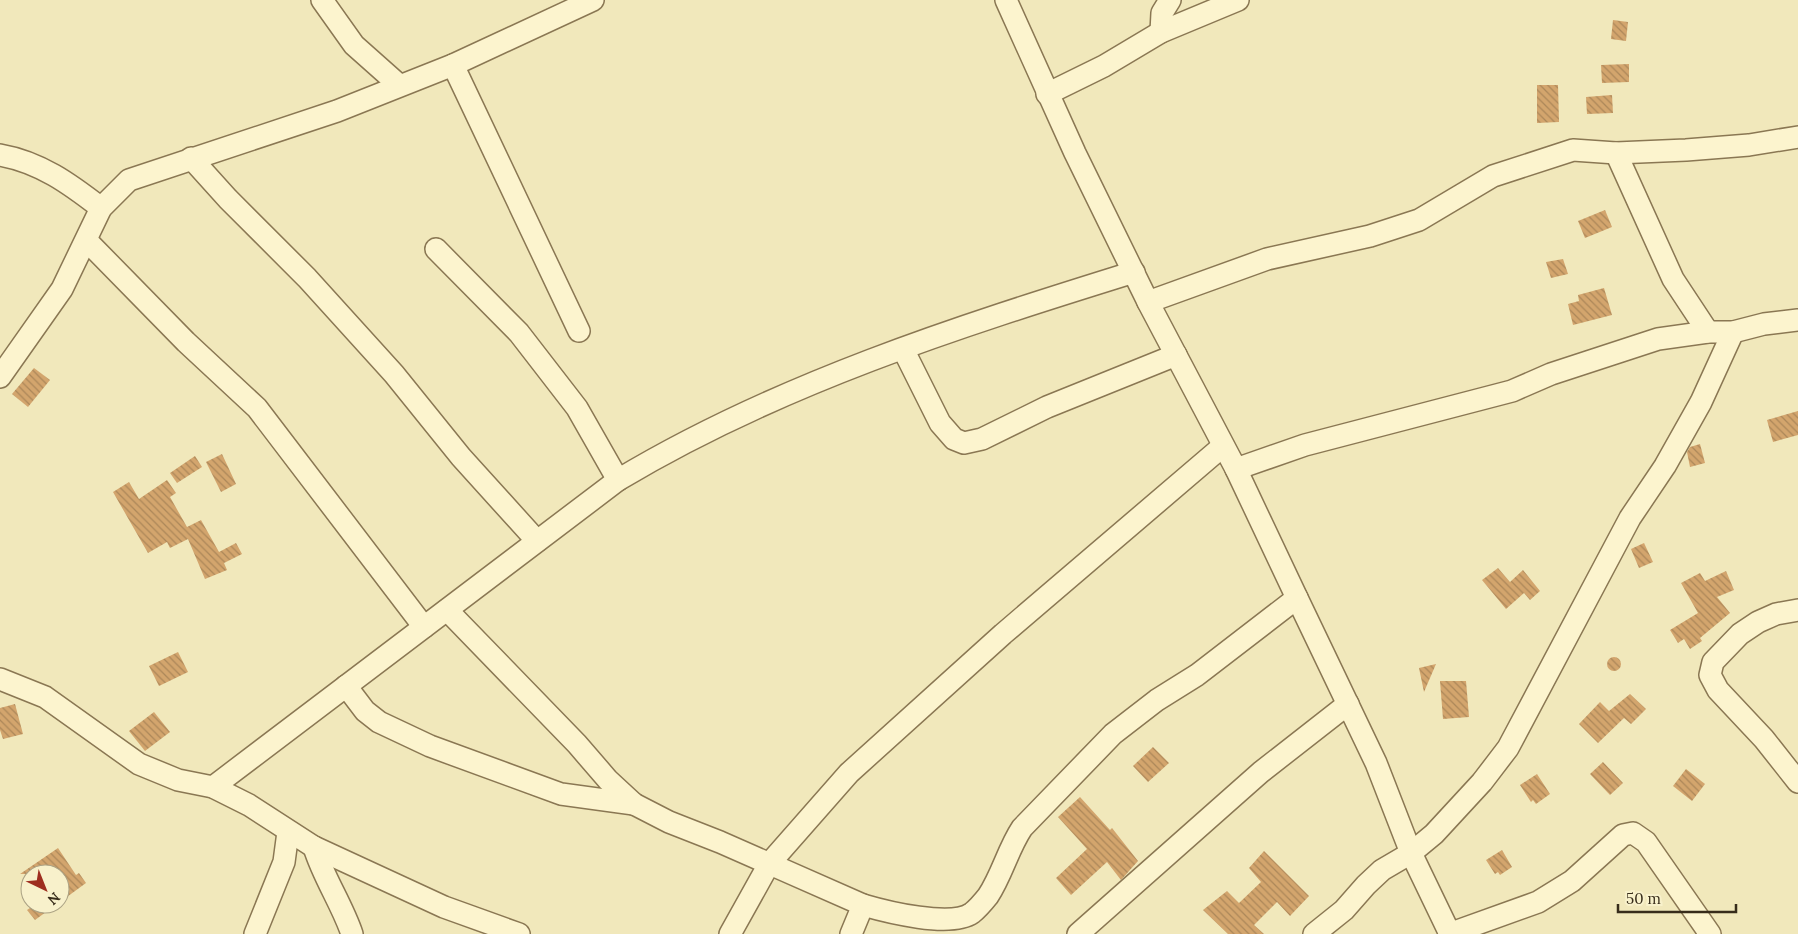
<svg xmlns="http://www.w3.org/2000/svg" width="1798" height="934" viewBox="0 0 1798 934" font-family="Lora,serif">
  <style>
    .building { fill: url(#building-back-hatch) }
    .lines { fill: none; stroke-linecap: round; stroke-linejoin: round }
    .minor-casing { stroke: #8a7753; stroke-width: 24 }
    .minor { stroke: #fcf4ce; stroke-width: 21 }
  </style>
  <defs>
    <pattern id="building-back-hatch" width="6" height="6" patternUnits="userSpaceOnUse" patternTransform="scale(1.25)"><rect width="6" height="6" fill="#d3a56d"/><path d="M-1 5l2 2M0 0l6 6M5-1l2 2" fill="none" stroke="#ac8759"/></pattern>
  </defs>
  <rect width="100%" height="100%" fill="#f1e8bb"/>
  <!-- building -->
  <g class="building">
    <path d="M1613 20 1628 22 1626 41 1611 39Z"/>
    <path d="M1629 64V82L1602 83 1601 65Z"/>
    <path d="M1537 85H1558L1559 122 1537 123Z"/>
    <path d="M1612 95 1613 113 1587 114 1586 97Z"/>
    <path d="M1605 210 1612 227 1585 238 1578 221Z"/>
    <path d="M1563 259 1568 274 1551 278 1546 262Z"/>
    <path d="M1604 288 1612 315 1573 325 1568 304 1579 301 1578 295Z"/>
    <path d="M34 368 50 380 28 407 12 394Z"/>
    <path d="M1798 411V435L1773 442 1767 420Z"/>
    <path d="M1700 444 1705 463 1690 467 1687 452 1690 447Z"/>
    <path d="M222 454 236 484 221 492 206 462Z"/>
    <path d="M195 456 202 467 177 483 170 473Z"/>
    <path d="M167 480 176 493 170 497 187 527 201 520 219 552 236 543 242 554 224 563 227 570 205 579 188 539 170 548 167 542 148 553 113 492 129 482 139 499Z"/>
    <path d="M1644 543 1653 562 1639 568 1631 549Z"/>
    <path d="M1498 568 1510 582 1523 570 1540 591 1530 600 1524 593 1506 609 1482 580Z"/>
    <path d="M1726 571 1734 590 1717 597 1730 613 1700 638 1702 641 1690 649 1684 639 1678 643 1670 630 1698 613 1681 583 1700 573 1705 581Z"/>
    <path d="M178 652 188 672 159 686 149 666Z"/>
    <circle cx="1614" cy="664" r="7"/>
    <path d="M1436 664 1424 692 1419 668Z"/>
    <path d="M1440 681H1466L1469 717 1443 719Z"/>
    <path d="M1630 694 1646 709 1631 724 1624 718 1598 743 1579 724 1600 702 1609 711Z"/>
    <path d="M15 704 23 734 3 739 0 730V708Z"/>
    <path d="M154 712 170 732 145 751 129 731Z"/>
    <path d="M1153 747 1169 763 1148 782 1133 766Z"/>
    <path d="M1603 762 1623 783 1610 795 1590 774Z"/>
    <path d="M1686 769 1705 784 1692 801 1673 786Z"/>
    <path d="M1537 774 1550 794 1536 804 1533 800 1531 802 1520 785Z"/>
    <path d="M1080 797 1110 830 1112 828 1138 861 1121 880 1107 862 1071 895 1056 878 1087 849 1058 817Z"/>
    <path d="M58 848 76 875 79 873 86 883 60 902V874H20Z"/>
    <path d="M1502 850 1512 867 1500 875 1498 872 1495 874 1486 860Z"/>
    <path d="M1264 851 1309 896 1290 916 1277 902 1254 925 1264 934H1228L1203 910 1227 891 1239 903 1261 882 1249 868Z"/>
    <path d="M36 904H57L35 920 27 910Z"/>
  </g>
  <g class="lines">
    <defs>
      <g id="minor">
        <path d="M322 0 354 45 399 85"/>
        <path d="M1006 0 1075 153 1148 302 1236 469 1297 598 1376 763 1411 853 1450 934"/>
        <path d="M1161 32 1162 13 1170 0"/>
        <path d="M453 65 579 331"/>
        <path d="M1047 94 1104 66 1161 32 1238 0"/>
        <path d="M1616 153 1673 279 1708 332"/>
        <path d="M0 155C40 162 70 184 101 208"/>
        <path d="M191 158 228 199 307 278 394 374 461 457 537 541"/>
        <path d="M87 241 186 342 257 408 424 627"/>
        <path d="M436 249 519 333 577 408 618 480"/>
        <path d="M1148 302 1267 259 1370 236 1419 220 1493 176 1573 150 1616 153 1686 150 1749 145 1798 137"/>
        <path d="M903 349 940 423 954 439 964 443 982 439 1047 407 1176 355"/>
        <path d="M0 377 62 289 101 208 129 180 337 111 453 65 593 0"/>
        <path d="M1236 469 1305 445 1512 391 1551 374 1658 339 1708 332H1733L1764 324 1798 320"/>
        <path d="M447 610 577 744 608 780 634 804 669 822 720 842 863 905 851 934"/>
        <path d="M1798 610 1776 614 1758 622 1740 634 1713 662 1710 675 1718 690 1764 739 1798 782"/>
        <path d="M0 679 45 697 139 764 178 780 213 787 249 805 314 847 444 907 519 934"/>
        <path d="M346 686 365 711 379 722 430 746 561 794 634 804"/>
        <path d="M213 787 618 480C778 384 957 327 1134 272"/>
        <path d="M314 847C323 877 342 904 352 934"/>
        <path d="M863 905C887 912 951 928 972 913 977 909 984 901 988 896 1002 875 1008 849 1022 828L1113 734 1157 700 1197 675 1297 598"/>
        <path d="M255 934 284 862 288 832"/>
        <path d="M730 934 769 864 849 773 1003 634 1223 446"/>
        <path d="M1078 934 1261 772 1348 704"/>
        <path d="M1314 934 1344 910 1366 885 1382 870 1411 853 1434 834 1482 782 1508 748 1630 518 1665 466 1701 402 1733 332"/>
        <path d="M1449 934 1538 902 1572 881 1623 835 1633 833 1646 842 1710 934"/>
      </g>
    </defs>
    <!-- minor casing -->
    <use href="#minor" class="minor-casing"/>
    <!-- minor -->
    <use href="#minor" class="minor"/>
  </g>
  <!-- north arrow -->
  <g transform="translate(45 889) rotate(137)"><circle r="24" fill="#f8f1cb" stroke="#aba284"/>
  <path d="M0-4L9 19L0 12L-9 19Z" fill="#9e2e1f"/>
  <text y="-8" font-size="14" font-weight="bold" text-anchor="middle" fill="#372c1a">N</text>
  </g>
  <!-- scale -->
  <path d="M1618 904v8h118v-8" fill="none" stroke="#372c1a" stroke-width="2.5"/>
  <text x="1626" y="904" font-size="15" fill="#372c1a" stroke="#f8f1cb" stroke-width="4" paint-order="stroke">50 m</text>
</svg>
